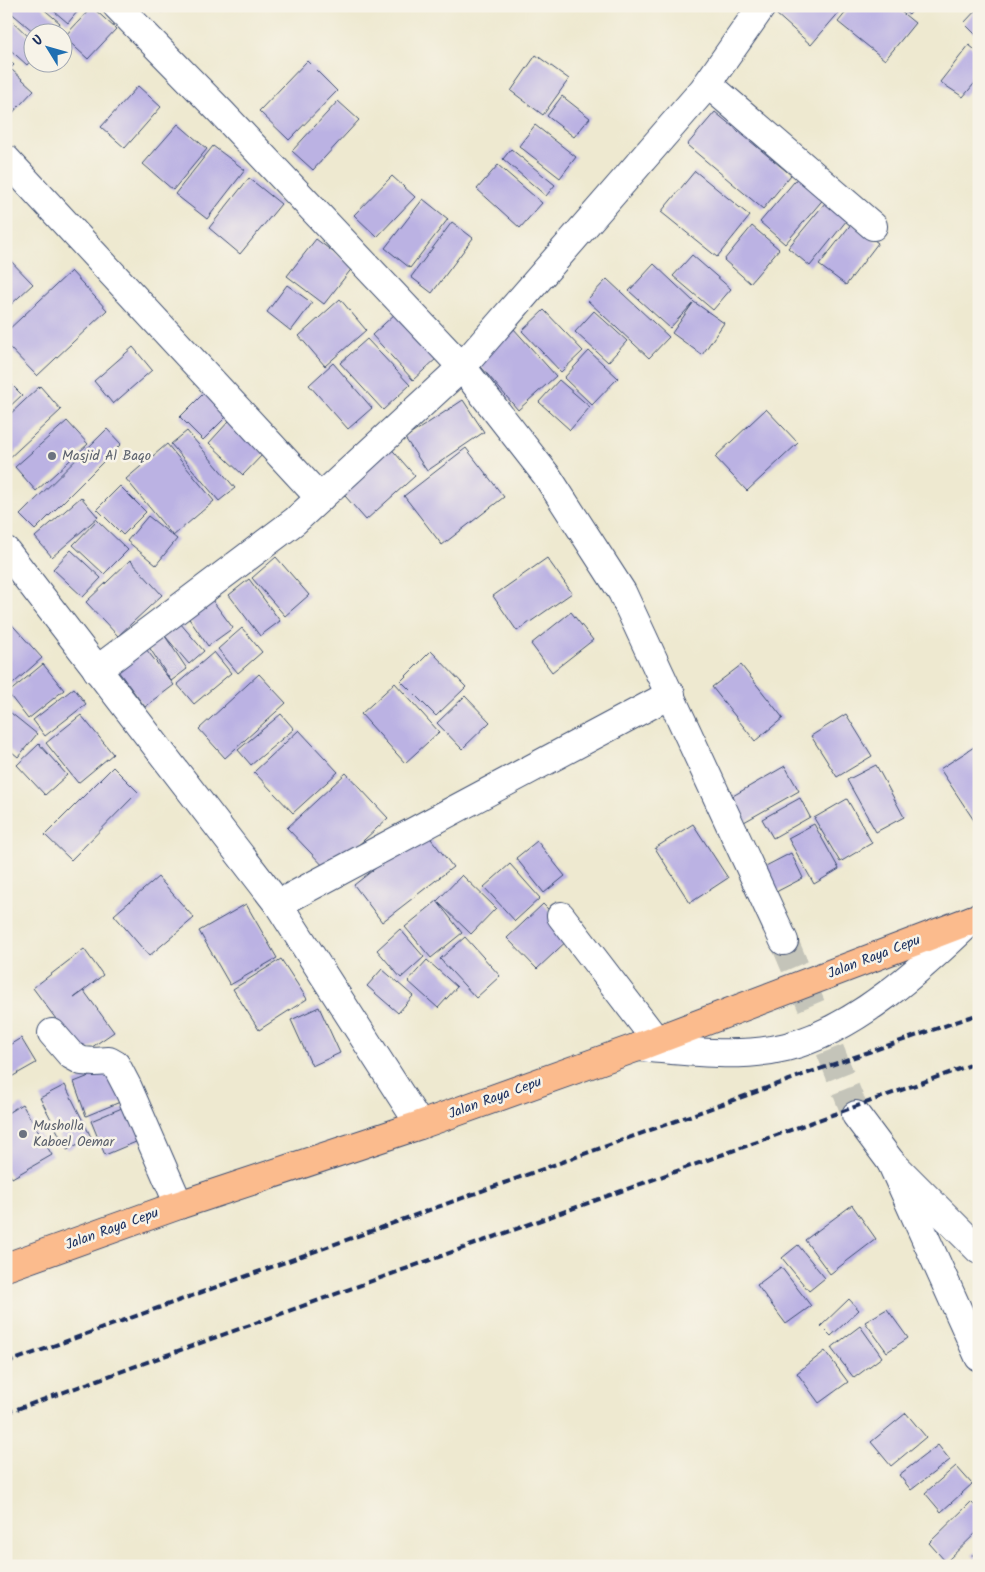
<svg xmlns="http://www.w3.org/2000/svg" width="985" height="1572" viewBox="0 0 985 1572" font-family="Kalam,sans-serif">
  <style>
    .building { fill: #bbb2e3 }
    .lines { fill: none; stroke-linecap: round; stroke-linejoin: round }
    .minor-tunnel { stroke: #c4c4b9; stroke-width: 28; stroke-dasharray: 28 14; stroke-linecap: butt }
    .minor-casing { stroke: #3b4b6f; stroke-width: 30 }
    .highway-casing { stroke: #3b4b6f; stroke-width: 30 }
    .minor { stroke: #fff; stroke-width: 28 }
    .highway { stroke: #fbbb8d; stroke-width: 28 }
    .rail { stroke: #1b2f5e; stroke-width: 4; stroke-dasharray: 8 4; stroke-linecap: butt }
    .worship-dot { fill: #6b7280; stroke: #f7f3e8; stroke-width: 2 }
    .labels { text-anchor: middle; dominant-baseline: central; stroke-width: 5; stroke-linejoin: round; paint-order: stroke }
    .worship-label { font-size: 14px; fill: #5b616d; stroke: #f7f3e8; text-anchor: start }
    .street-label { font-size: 14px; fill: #1b2f5e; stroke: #f7f3e8 }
  </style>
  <rect width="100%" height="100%" fill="#f7f3e8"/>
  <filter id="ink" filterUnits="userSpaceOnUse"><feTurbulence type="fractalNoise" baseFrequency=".02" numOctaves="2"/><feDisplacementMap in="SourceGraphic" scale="10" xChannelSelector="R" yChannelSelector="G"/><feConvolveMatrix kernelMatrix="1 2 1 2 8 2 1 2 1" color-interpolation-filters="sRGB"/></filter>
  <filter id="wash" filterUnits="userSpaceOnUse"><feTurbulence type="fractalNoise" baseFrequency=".0096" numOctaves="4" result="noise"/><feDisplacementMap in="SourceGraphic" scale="20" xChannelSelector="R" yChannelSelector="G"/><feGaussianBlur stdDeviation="1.12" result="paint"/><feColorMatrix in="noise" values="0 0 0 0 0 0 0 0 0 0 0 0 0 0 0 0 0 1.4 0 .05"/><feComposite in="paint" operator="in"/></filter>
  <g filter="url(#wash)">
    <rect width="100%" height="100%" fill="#eee9d0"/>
    <g id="blocks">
      <!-- building -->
      <g class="building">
        <path d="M13 6H40L60 23 52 32H34L9 11Z"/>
        <path d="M48 6H82L68 23Z"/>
        <path d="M155 6H167L162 12Z"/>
        <path d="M781 6H837L841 10 811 45 775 13Z"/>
        <path d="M851 6H894L915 23 885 60 838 22Z"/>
        <path d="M898 6H916L909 15Z"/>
        <path d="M92 7 116 29 88 59 64 37Z"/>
        <path d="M979 7V38L964 23Z"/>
        <path d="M6 15 32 40V59L27 65 6 46Z"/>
        <path d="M969 45 979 53V78L963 97 940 82Z"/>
        <path d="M536 55 569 79 543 115 511 91Z"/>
        <path d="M6 57 14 65 6 72Z"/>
        <path d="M307 61 337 91 289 140 259 111Z"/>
        <path d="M12 70 34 90 6 120V76Z"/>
        <path d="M138 86 161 107 125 148 101 127Z"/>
        <path d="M562 96 590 118 574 137 547 116Z"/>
        <path d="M338 101 359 120 313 170 292 151Z"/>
        <path d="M715 112 791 175 763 209 687 145Z"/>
        <path d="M178 124 207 149 173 190 143 164Z"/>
        <path d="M535 125 576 157 560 178 519 146Z"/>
        <path d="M213 146 245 170 207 219 175 194Z"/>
        <path d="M511 149 555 185 546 196 503 159Z"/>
        <path d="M498 165 542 203 520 228 477 189Z"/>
        <path d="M695 171 750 216 717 257 661 212Z"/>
        <path d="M800 175 826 196 785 244 760 222Z"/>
        <path d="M392 176 415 197 377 237 354 215Z"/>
        <path d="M249 178 281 204 240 254 209 228Z"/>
        <path d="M830 197 851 215 810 266 788 248Z"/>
        <path d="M423 199 448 219 410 268 385 248Z"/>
        <path d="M452 222 473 238 432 293 411 277Z"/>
        <path d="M852 223 878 243 846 285 819 265Z"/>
        <path d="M752 226 779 249 750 283 724 260Z"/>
        <path d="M316 239 353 267 324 304 287 276Z"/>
        <path d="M692 255 731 289 713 310 673 276Z"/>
        <path d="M6 256 33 284 6 309Z"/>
        <path d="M654 264 694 302 724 323 702 355 672 333 693 303 670 328 629 291Z"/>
        <path d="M71 271 107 310 37 376 6 344V332Z"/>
        <path d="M607 279 669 337 649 358 587 300Z"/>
        <path d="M287 285 312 303 291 331 267 312Z"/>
        <path d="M340 299 366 330 325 366 299 336Z"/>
        <path d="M544 310 583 351 561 372 522 331Z"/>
        <path d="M594 311 627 341 608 362 575 332Z"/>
        <path d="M396 313 437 358 413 380 372 335Z"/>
        <path d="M513 328 556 376 518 410 476 361Z"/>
        <path d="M367 339 410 385 383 410 340 363Z"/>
        <path d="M133 347 152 370 113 404 94 381Z"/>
        <path d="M589 351 618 378 592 405 564 378Z"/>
        <path d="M333 363 372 408 348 429 309 385Z"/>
        <path d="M6 379 22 395 6 410Z"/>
        <path d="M559 380 590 407 570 430 539 402Z"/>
        <path d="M40 386 61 410 6 461V418Z"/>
        <path d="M209 388 232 411 203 440 180 417Z"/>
        <path d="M463 400 484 432 427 471 405 438Z"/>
        <path d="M766 409 798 443 747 491 715 457Z"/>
        <path d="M67 421 88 444 36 491 15 467Z"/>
        <path d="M229 421 264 453 243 475 209 443Z"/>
        <path d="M107 429 121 444 35 530 20 515Z"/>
        <path d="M187 431 235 488 219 501 171 444Z"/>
        <path d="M167 444 214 501 173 536 126 479Z"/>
        <path d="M388 445 415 476 366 520 339 489Z"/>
        <path d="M466 448 504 497 442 545 404 496Z"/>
        <path d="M120 486 146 512 123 535 97 509Z"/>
        <path d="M81 497 98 517 52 557 35 537Z"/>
        <path d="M148 516 177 539 156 565 127 541Z"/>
        <path d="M97 520 128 550 104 574 73 545Z"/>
        <path d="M71 550 101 578 83 597 53 569Z"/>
        <path d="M276 557 309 595 285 616 252 578Z"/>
        <path d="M547 558 572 593 517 631 493 596Z"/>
        <path d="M130 560 162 595 118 636 86 602Z"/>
        <path d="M249 579 280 621 260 636 229 595Z"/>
        <path d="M209 596 233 628 208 646 185 613Z"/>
        <path d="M571 612 593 640 552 672 531 644Z"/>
        <path d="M6 618 42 658 6 690Z"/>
        <path d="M180 623 204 651 189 664 165 636 187 669 171 681 149 647 165 636Z"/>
        <path d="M242 628 262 652 238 673 218 649Z"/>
        <path d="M146 649 174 685 145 707 118 671Z"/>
        <path d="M431 651 466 687 436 716 401 681Z"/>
        <path d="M214 652 231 673 194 704 177 684Z"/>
        <path d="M43 664 64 690 28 719 8 693Z"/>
        <path d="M741 665 783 718 755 741 712 687Z"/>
        <path d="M259 674 286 703 225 758 199 729Z"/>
        <path d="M395 683 439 732 405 763 361 714Z"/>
        <path d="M74 688 86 704 45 736 33 720Z"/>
        <path d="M465 696 490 722 462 749 437 723Z"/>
        <path d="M6 709 37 734 18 757 6 747Z"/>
        <path d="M281 714 294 729 251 765 238 750Z"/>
        <path d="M846 714 872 756 837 777 811 736Z"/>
        <path d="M81 715 113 754 78 783 46 743Z"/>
        <path d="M299 730 338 772 293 813 254 772Z"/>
        <path d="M39 744 67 775 45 795 17 765Z"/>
        <path d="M974 747 979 755V828L940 769Z"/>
        <path d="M876 765 904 817 876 832 847 780Z"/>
        <path d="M785 766 799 791 744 822 731 797Z"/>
        <path d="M113 767 138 792 71 860 45 835Z"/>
        <path d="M346 773 388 818 329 872 287 828Z"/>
        <path d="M800 798 810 817 773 838 762 819Z"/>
        <path d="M847 799 872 843 840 862 814 818Z"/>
        <path d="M693 824 728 878 690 903 655 848Z"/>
        <path d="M814 824 839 869 814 884 788 838Z"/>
        <path d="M424 830 453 867 382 922 354 885Z"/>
        <path d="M537 841 565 876 544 893 516 858Z"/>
        <path d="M791 853 803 878 774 893 762 868Z"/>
        <path d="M510 864 540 898 515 921 484 887Z"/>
        <path d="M462 875 496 908 471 934 437 901 462 933 431 958 405 927 437 901Z"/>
        <path d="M158 877 194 918 149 956 114 915Z"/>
        <path d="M246 904 277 958 230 985 199 931Z"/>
        <path d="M543 904 573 935 537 969 507 938Z"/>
        <path d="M400 929 424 957 401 978 377 950Z"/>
        <path d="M465 937 500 976 476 998 440 959Z"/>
        <path d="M84 949 103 975 74 998 84 991 114 1032 82 1054 33 988Z"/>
        <path d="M281 959 307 999 259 1030 233 989Z"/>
        <path d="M427 960 457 987 438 1008 408 981Z"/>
        <path d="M382 969 413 996 398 1013 367 986Z"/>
        <path d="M319 1007 340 1053 312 1066 291 1020Z"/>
        <path d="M21 1038 36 1063 6 1080V1047Z"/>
        <path d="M112 1067 125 1100 86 1116 74 1082Z"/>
        <path d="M65 1085 91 1137 67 1150 40 1098Z"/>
        <path d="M22 1104 52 1155 12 1178 6 1169V1114Z"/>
        <path d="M129 1105 143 1139 105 1155 91 1121Z"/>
        <path d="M852 1205 876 1239 830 1274 805 1240Z"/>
        <path d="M798 1245 825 1278 809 1291 782 1258Z"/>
        <path d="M781 1267 811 1306 786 1324 757 1285Z"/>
        <path d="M849 1299 859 1310 831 1336 821 1326Z"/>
        <path d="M887 1309 908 1338 887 1352 865 1322Z"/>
        <path d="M860 1326 882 1357 854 1378 831 1348Z"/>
        <path d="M825 1351 848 1382 819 1403 797 1373Z"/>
        <path d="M906 1413 926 1437 891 1466 871 1442Z"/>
        <path d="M938 1445 950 1460 911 1490 899 1475Z"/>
        <path d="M956 1466 972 1484 941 1512 925 1493Z"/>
        <path d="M971 1502 979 1510V1530L946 1562 929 1543Z"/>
        <path d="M979 1549V1562L972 1555Z"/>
      </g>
    </g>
  </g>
  <g filter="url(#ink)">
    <use href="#blocks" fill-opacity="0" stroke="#3b4b6f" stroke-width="1"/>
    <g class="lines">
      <!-- minor-tunnel -->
      <g class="minor-tunnel">
        <path d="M784 941 815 1014"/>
        <path d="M830 1050 856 1115"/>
      </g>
      <defs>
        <g id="minor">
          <path d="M117 6 221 112 462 367 547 476 622 592 784 941"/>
          <path d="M708 84 873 226"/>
          <path d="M6 159 320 498"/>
          <path d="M6 551 278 904 420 1125"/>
          <path d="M97 670 295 521 462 367 703 90 762 6"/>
          <path d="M278 904 671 694"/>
          <path d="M561 916 656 1040"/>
          <path d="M52 1033 71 1055 82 1061 95 1062 109 1061 116 1065 128 1088 179 1205"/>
          <path d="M638 1047C687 1051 738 1059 786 1047 855 1030 922 968 972 920"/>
          <path d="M856 1115 891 1162 979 1250"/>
          <path d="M891 1162 979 1357"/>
        </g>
        <path id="highway" d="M6 1267 179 1205 420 1125 638 1047 979 917"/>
      </defs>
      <!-- minor casing -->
      <use href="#minor" class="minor-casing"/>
      <!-- highway casing -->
      <use href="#highway" class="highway-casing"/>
      <!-- minor -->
      <use href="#minor" class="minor"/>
      <!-- highway -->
      <use href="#highway" class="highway"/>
      <!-- rail -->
      <g class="rail">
        <path d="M6 1363 811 1072 979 1014"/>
        <path d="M6 1413 979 1062"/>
      </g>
    </g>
  </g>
  <!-- markers -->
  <g class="worship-dot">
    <circle cx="52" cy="456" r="5"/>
    <circle cx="23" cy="1134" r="5"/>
  </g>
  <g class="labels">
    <!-- worship labels -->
    <g class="worship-label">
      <text x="62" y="456">Masjid Al Baqo</text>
      <text x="33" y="1126">Musholla<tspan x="33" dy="16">Kaboel Oemar</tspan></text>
    </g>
    <!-- street labels -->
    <g class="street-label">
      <text transform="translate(874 957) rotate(-21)">Jalan Raya Cepu</text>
      <text transform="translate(495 1098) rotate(-20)">Jalan Raya Cepu</text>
      <text transform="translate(112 1229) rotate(-20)">Jalan Raya Cepu</text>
    </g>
  </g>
  <!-- margin -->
  <rect width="985" height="1572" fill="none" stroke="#f7f3e8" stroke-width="25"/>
  <!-- north arrow -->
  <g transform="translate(48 48) rotate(307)"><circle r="24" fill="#f7f3e8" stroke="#9fa5b1"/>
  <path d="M0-4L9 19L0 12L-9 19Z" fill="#1f6fb2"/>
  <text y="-8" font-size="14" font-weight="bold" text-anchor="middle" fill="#1b2f5e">U</text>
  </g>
</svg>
